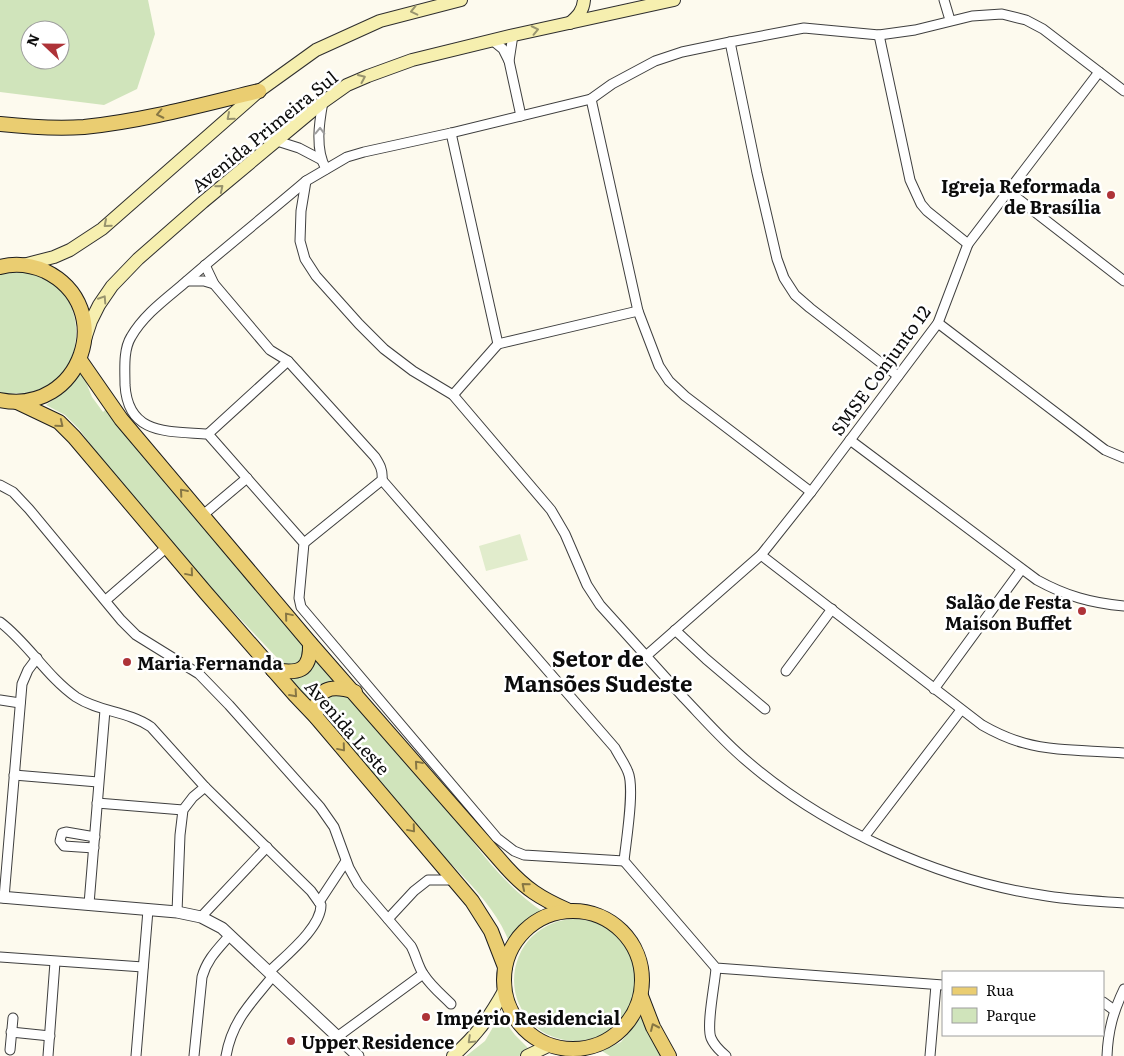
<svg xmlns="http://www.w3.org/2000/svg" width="1124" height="1056" viewBox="0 0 1124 1056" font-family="Literata,serif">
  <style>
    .green { fill: #d0e4bb; fill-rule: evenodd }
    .pitch { fill: #e1eccc }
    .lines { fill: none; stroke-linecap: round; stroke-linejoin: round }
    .minor-casing { stroke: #3f3f3f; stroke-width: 11 }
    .tertiary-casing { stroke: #3f3f3f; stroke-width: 13 }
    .secondary-casing { stroke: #2e2e2e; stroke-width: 14 }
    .primary-casing { stroke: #1d1d1d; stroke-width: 16 }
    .minor { stroke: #fff; stroke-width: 9 }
    .tertiary { stroke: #fff; stroke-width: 11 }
    .secondary { stroke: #f6efaf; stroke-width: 12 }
    .primary { stroke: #eacd71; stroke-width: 14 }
    .oneway { stroke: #98946e }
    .oneway2 { stroke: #867644 }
    .oneway3 { stroke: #9e9e9e }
    .poi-dot { fill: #ae3338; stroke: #fff; stroke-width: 2 }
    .labels { text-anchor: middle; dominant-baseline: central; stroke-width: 5; stroke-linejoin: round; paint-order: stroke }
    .street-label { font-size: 18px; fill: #0c0c0c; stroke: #fff }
    .poi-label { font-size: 18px; font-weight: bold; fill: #0c0c0c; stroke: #fff; text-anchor: start }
    .district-label { font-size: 22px; font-weight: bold; fill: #0c0c0c; stroke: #fff }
  </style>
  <rect width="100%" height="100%" fill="#fdfaee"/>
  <!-- green -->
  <g class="green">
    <path d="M0 0H148L155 34 137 89 104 105 0 92ZM30 30H60V60H30Z"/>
    <path d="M21 272C27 273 34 274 40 276 88 295 89 370 40 389 27 394 15 394 2 393L0 392V274Z"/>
    <path d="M82 372 92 397 103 412 106 409 306 648 302 663 287 666 282 663 208 585 108 468 79 429 65 415 46 405 64 392Z"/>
    <path d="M316 652 340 680 332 682 313 707 287 676Z"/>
    <path d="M344 692C375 726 408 759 437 794 470 836 499 884 545 913L525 925 510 944C492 895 440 857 406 818 376 783 350 745 322 709L323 703 329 694Z"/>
    <circle cx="575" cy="980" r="61"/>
    <path d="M500 1015 515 1035 531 1051 519 1056H466L485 1041Z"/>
    <path d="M641 1017 661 1056H610L602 1051 621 1042Z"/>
  </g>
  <!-- pitch -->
  <path class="pitch" d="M520 534 528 560 486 571 479 546Z"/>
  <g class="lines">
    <defs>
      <g id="minor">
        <path d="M944 0 950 20"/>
        <path d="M513 35 509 61 521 116"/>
        <path d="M879 35 910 180 921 204 927 211 968 244"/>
        <path d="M492 40 503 49 509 61"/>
        <path d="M730 42 757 173 777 259 784 278 795 295 810 308 898 376"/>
        <path d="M1124 91 1043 29 1026 20 1002 14 972 16 915 30 879 35 804 28 730 42 682 52 655 61 612 84 591 99 451 133 364 152 347 157 306 181 301 211 300 241 305 259 316 276 359 324 384 349 413 371 453 395 551 510 565 534 587 585 600 605C628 636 656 667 684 698 705 720 725 743 748 762 826 829 940 880 1041 895 1069 900 1096 901 1124 903"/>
        <path d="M591 99 638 311 659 366 669 381 685 396 811 492"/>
        <path d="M323 102C319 123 315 150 326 169"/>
        <path d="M451 133 498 344 638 311"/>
        <path d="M277 141 299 148 320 159"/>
        <path d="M306 181C265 216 222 250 181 286 163 301 143 316 131 337 123 350 125 370 125 385 128 436 169 431 208 434L304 543 299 598 301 607 497 838 514 851 524 855 624 861"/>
        <path d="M1008 191 1124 281"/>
        <path d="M205 265 214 284 270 350 288 361 375 457C380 465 383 470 382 480L304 543"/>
        <path d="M187 281H204L214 284"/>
        <path d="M938 323 1105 450 1124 458"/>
        <path d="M453 395 498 344"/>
        <path d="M208 434 288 361"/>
        <path d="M850 440 1037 580C1066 596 1091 603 1124 606"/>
        <path d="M382 480 615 748C619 756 625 764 628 772 635 788 626 841 624 861L716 968 943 985"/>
        <path d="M0 485 13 492 29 509 121 620 136 635 199 674 229 705 320 807 334 827 349 868 358 884 411 946C416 955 418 967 424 975 431 986 442 995 451 1004"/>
        <path d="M203 515 247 478"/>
        <path d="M761 555 982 725C996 733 1009 739 1024 743 1056 752 1091 750 1124 753"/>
        <path d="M106 600 167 547"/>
        <path d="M0 622C28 643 47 677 76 697 99 712 128 711 151 727L205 787 311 891 321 905C321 928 285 956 269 972"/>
        <path d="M675 630 706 659 765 709"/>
        <path d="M646 656 761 555 811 492 938 323 968 244 1099 72"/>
        <path d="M786 671 832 609"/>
        <path d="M934 689 1021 570"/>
        <path d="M0 700 20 703"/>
        <path d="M14 775 98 782"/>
        <path d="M97 803 183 810"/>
        <path d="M864 837 961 710"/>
        <path d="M94 848 64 846 60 841 62 833 66 832 95 837"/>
        <path d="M4 898 22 684 28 670 37 658"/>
        <path d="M319 902 346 861"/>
        <path d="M89 904 105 710"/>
        <path d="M177 912 180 835 183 810 193 797 205 787"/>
        <path d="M201 917 267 847"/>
        <path d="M388 919 414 891 428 880H454"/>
        <path d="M0 957 143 967"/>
        <path d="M716 968C715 984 706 1025 711 1038 714 1045 720 1051 726 1056"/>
        <path d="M1103 1002 1114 1010"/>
        <path d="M11 1032 50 1036"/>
        <path d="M337 1037 423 974"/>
        <path d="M10 1050 13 1018"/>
        <path d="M48 1056 55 962"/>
        <path d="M136 1056 148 910"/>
        <path d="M194 1056 202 977C207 959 218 949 230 935"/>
        <path d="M226 1056C232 1021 251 1003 273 976"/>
        <path d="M930 1056 936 985"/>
        <path d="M1107 1056C1108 1031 1113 1012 1124 989"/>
      </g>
      <path id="tertiary" d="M0 897 177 912 201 917 222 928 358 1056"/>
      <g id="secondary">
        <path d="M570 23C578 16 583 11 584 0"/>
        <path d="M23 265 54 257 70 250 102 229 259 91 316 50 380 21 461 0"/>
        <path d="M85 339 91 321 99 305 112 286 138 259 203 202 323 102 347 85 368 76 412 60 514 35 674 0"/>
        <path d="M453 1056C476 1036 489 1018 504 991"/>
        <path d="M527 1056 548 1046"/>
      </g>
      <g id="primary">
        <path d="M0 124C28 127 56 129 84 127 143 121 201 105 259 91"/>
        <path d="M0 267C15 263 31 265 45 271 119 307 81 416 0 400"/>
        <path d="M80 360 121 419 310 643 506 867C526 889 540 898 567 910"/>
        <path d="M17 402 59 422 74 437 206 593 295 695 316 717 472 901 491 931 505 967"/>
        <path d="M273 670C298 674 311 672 310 643"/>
        <path d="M316 717C315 688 330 684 355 692"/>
        <circle cx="573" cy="980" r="69"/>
        <path d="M641 996 653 1027 669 1056"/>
      </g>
    </defs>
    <!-- minor casing -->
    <use href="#minor" class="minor-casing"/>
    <!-- tertiary casing -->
    <use href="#tertiary" class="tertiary-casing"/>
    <!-- secondary casing -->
    <use href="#secondary" class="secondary-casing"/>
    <!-- primary casing -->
    <use href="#primary" class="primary-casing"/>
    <!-- minor -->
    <use href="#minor" class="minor"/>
    <!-- tertiary -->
    <use href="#tertiary" class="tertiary"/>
    <!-- secondary -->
    <use href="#secondary" class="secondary"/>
    <!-- primary -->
    <use href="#primary" class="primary"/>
  </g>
  <!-- one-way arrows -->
  <defs><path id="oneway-chevron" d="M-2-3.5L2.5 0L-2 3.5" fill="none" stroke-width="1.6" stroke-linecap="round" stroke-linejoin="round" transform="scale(1.25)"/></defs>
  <g class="oneway">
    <use href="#oneway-chevron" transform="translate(414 11) rotate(167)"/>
    <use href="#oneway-chevron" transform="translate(535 30) rotate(-12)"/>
    <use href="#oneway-chevron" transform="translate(362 78) rotate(-24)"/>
    <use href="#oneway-chevron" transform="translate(230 117) rotate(139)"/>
    <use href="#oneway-chevron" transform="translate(220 188) rotate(-40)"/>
    <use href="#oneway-chevron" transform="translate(107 224) rotate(139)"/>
    <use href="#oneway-chevron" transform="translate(103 299) rotate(-57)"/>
    <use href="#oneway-chevron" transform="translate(471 1040) rotate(136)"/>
  </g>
  <g class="oneway2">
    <use href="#oneway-chevron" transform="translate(160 114) rotate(168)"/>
    <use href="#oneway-chevron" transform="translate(60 424) rotate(39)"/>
    <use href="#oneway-chevron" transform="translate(183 492) rotate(-131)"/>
    <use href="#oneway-chevron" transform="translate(190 573) rotate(50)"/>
    <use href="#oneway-chevron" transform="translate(288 616) rotate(-130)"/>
    <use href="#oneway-chevron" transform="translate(294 694) rotate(48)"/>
    <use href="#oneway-chevron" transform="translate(342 748) rotate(50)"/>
    <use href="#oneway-chevron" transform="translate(418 764) rotate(-131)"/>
    <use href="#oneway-chevron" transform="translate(412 829) rotate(50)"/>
    <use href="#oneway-chevron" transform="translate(525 886) rotate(-140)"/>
    <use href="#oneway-chevron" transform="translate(654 1027) rotate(-114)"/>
  </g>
  <use class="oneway3" href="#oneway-chevron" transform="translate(320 131) rotate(-89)"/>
  <!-- markers -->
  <g class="poi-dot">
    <circle cx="1111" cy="195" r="5"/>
    <circle cx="1082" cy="611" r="5"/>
    <circle cx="127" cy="662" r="5"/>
    <circle cx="426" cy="1017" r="5"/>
    <circle cx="291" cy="1041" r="5"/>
  </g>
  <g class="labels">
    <!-- street labels -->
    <g class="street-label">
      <text transform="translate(264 131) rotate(-39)">Avenida Primeira Sul</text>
      <text transform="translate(880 370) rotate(-54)">SMSE Conjunto 12</text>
      <text transform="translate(348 727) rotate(49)">Avenida Leste</text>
    </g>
    <!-- poi labels -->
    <g class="poi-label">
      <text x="1101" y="185" text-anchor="end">Igreja Reformada<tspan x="1101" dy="21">de Brasília</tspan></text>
      <text x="1072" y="601" text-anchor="end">Salão de Festa<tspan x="1072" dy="21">Maison Buffet</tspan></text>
      <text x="137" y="662">Maria Fernanda</text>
      <text x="436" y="1017">Império Residencial</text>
      <text x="301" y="1041">Upper Residence</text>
    </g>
    <!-- district labels -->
    <g class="district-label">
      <text x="598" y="657">Setor de<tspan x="598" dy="25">Mansões Sudeste</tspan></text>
    </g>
  </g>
  <!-- legend -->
  <rect x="942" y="971" width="162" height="65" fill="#ffffff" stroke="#9e9e9e"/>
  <rect x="952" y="987" width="25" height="8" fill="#eacd71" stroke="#9e9e9e"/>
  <text x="986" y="996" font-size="15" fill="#0c0c0c">Rua</text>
  <rect x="952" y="1008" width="25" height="15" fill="#d0e4bb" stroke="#9e9e9e"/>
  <text x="986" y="1021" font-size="15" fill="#0c0c0c">Parque</text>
  <!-- north arrow -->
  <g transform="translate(45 45) rotate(292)"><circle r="24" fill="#ffffff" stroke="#9e9e9e"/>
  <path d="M0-4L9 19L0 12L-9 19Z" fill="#ae3338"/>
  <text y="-8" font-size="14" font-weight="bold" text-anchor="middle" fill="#0c0c0c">N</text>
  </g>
</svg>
